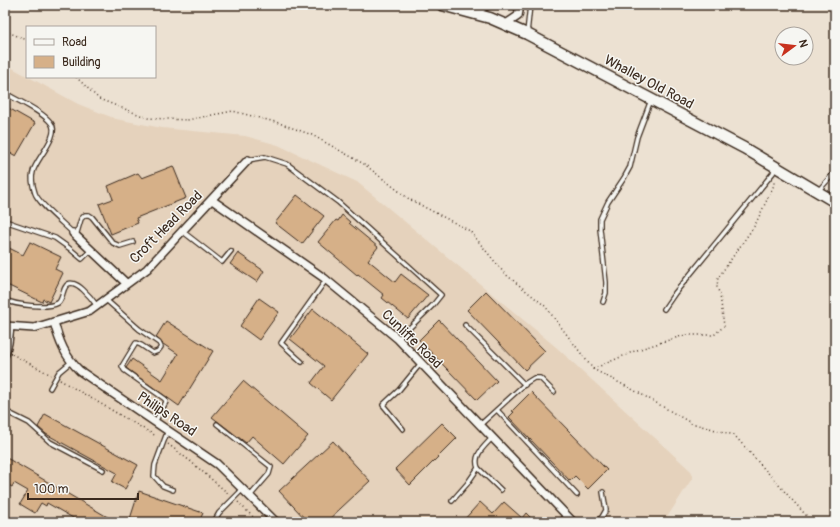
<svg xmlns="http://www.w3.org/2000/svg" width="840" height="527" viewBox="0 0 840 527" font-family="Pangolin,sans-serif">
  <style>
    .built { fill: #e5d2bc }
    .building { fill: #d6b088; stroke: #3b2a1e }
    .lines { fill: none; stroke-linecap: round; stroke-linejoin: round }
    .lane-casing { stroke: #3b2a1e; stroke-width: 6 }
    .street-casing { stroke: #3b2a1e; stroke-width: 10 }
    .secondary-casing { stroke: #3b2a1e; stroke-width: 13 }
    .path { stroke: #3b2a1e; stroke-width: 1.5; stroke-dasharray: 1 3; stroke-linecap: butt }
    .lane { stroke: #f6f6f2; stroke-width: 3.5 }
    .street { stroke: #f6f6f2; stroke-width: 7 }
    .secondary { stroke: #f6f6f2; stroke-width: 10 }
    .labels { text-anchor: middle; dominant-baseline: central; stroke-width: 3; stroke-linejoin: round; paint-order: stroke }
    .street-label { font-size: 14px; fill: #3b2a1e; stroke: #f6f6f2 }
  </style>
  <rect width="100%" height="100%" fill="#ece1d2"/>
  <filter id="ink" filterUnits="userSpaceOnUse"><feTurbulence type="fractalNoise" baseFrequency=".025" numOctaves="2"/><feDisplacementMap in="SourceGraphic" scale="8" xChannelSelector="R" yChannelSelector="G"/><feConvolveMatrix kernelMatrix="1 2 1 2 8 2 1 2 1" color-interpolation-filters="sRGB"/></filter>
  <g filter="url(#ink)">
    <!-- built -->
    <path class="built" d="M5 64 78 104 116 119 162 128 245 136 278 145 357 182 556 347 691 471 693 477 664 522H5Z"/>
    <!-- building -->
    <g class="building">
      <path d="M5 106 35 123 16 156 5 150Z"/>
      <path d="M173 166 186 198 136 218 138 223 111 234 99 204 113 199 108 186 138 173 142 178Z"/>
      <path d="M297 195 324 216 302 244 275 223Z"/>
      <path d="M342 215 350 222 349 223 378 247 368 260 395 282 401 274 428 295 408 319 382 298 384 295 358 274 357 275 318 242 336 220 338 221Z"/>
      <path d="M30 242 61 257 55 269 63 273 49 302 43 299 42 302 5 284V246L23 255Z"/>
      <path d="M238 253 264 271 257 282 230 264Z"/>
      <path d="M486 291 545 351 525 370 467 310Z"/>
      <path d="M259 298 279 312 259 340 240 326Z"/>
      <path d="M313 309 368 354 331 400 311 383 324 366 290 339Z"/>
      <path d="M439 320 497 381 477 400 419 340Z"/>
      <path d="M166 321 213 351 179 406 126 368 132 359 162 380 178 354 163 344 156 337Z"/>
      <path d="M243 381 308 436 284 464 252 436 246 443 212 417Z"/>
      <path d="M531 392 607 470 588 489 575 476 570 481 509 417 514 412 512 411Z"/>
      <path d="M45 414 138 465 125 489 112 482 117 473 46 434 38 427Z"/>
      <path d="M442 423 457 438 410 485 395 469Z"/>
      <path d="M333 441 370 481 326 522H308L279 491Z"/>
      <path d="M5 457 116 522H80L47 503 46 506 41 503 35 513 20 504 28 491 14 483 12 487 5 483Z"/>
      <path d="M139 491 203 513 199 522H129Z"/>
      <path d="M480 502 493 514 504 502 522 518 526 513 535 522H462Z"/>
    </g>
    <g class="lines">
      <defs>
        <g id="lane">
          <path d="M527 33 530 5"/>
          <path d="M5 93C18 101 42 111 51 123 61 135 35 160 33 172 31 178 33 187 35 193 38 203 64 224 73 233"/>
          <path d="M248 160 265 157 287 164 338 202 441 295 433 305 398 339"/>
          <path d="M818 191 835 172"/>
          <path d="M5 221 55 238 69 248 82 259 91 250"/>
          <path d="M182 231 222 262 231 251"/>
          <path d="M76 236 81 219 85 215H89L92 217 113 243 120 246 133 242"/>
          <path d="M105 299 139 329 159 343 161 347 158 351 153 353 141 345 136 343 122 366 124 370 165 399 166 402 155 422"/>
          <path d="M5 300C16 305 47 309 58 303 63 299 62 291 66 286 74 275 93 300 97 306"/>
          <path d="M603 302 606 293V282L600 229V219L608 202 624 178 630 167 637 137 651 100"/>
          <path d="M664 309 675 293 773 173 775 168"/>
          <path d="M465 325 525 385"/>
          <path d="M302 362 281 343 326 280"/>
          <path d="M50 388 59 372 71 362"/>
          <path d="M497 410 577 495"/>
          <path d="M5 411 29 423 50 442 103 470"/>
          <path d="M217 424 271 467 269 474 250 496"/>
          <path d="M480 425 526 383 534 378H540L554 392"/>
          <path d="M403 429 383 405 399 390 421 363"/>
          <path d="M168 430 155 465 154 476 163 486 173 490"/>
          <path d="M492 438C484 447 473 455 478 468L501 490"/>
          <path d="M452 501 467 484 478 468"/>
          <path d="M214 522 219 513 242 490"/>
          <path d="M596 522 602 517 606 510 603 492"/>
        </g>
        <g id="street">
          <path d="M473 12 488 5"/>
          <path d="M506 24 518 16 519 11 518 5"/>
          <path d="M212 200 324 278 398 339 573 522"/>
          <path d="M73 233 126 283"/>
          <path d="M54 322C59 341 65 357 80 371L217 464 276 522"/>
          <path d="M5 326 34 328 90 311 147 269 248 160"/>
          <path d="M5 354 8 343 10 327"/>
        </g>
        <path id="secondary" d="M442 5 490 18 527 34 744 148 835 202"/>
      </defs>
      <!-- lane casing -->
      <use href="#lane" class="lane-casing"/>
      <!-- street casing -->
      <use href="#street" class="street-casing"/>
      <!-- secondary casing -->
      <use href="#secondary" class="secondary-casing"/>
      <!-- path -->
      <g class="path">
        <path d="M5 31 27 40"/>
        <path d="M76 77 99 99 148 118 187 120 233 111 279 123 312 135 364 164 409 199 470 231 504 273 545 306 593 369 639 393 691 423 734 435 812 522"/>
        <path d="M12 354 51 375"/>
        <path d="M593 369 637 350 685 335H714L724 326 720 295 717 287 718 278 755 225 774 185V180"/>
        <path d="M60 380 156 436"/>
        <path d="M168 444 190 461 230 495"/>
        <path d="M238 502 258 522"/>
      </g>
      <!-- lane -->
      <use href="#lane" class="lane"/>
      <!-- street -->
      <use href="#street" class="street"/>
      <!-- secondary -->
      <use href="#secondary" class="secondary"/>
    </g>
  </g>
  <g class="labels">
    <!-- street labels -->
    <g class="street-label">
      <text transform="translate(649 82) rotate(28)">Whalley Old Road</text>
      <text transform="translate(166 227) rotate(-45)">Croft Head Road</text>
      <text transform="translate(412 339) rotate(44)">Cunliffe Road</text>
      <text transform="translate(167 414) rotate(34)">Philips Road</text>
    </g>
  </g>
  <!-- margin -->
  <rect width="840" height="527" fill="none" stroke="#f6f6f2" stroke-width="20"/>
  <rect x="10" y="10" width="820" height="507" fill="none" stroke="#3b2a1e" stroke-width="1.5" filter="url(#ink)"/>
  <!-- legend -->
  <rect x="26" y="26" width="130" height="52" fill="#f6f6f2" stroke="#aba49d"/>
  <rect x="34" y="39" width="20" height="6" fill="#f6f6f2" stroke="#aba49d"/>
  <text x="62" y="46" font-size="12" fill="#3b2a1e">Road</text>
  <rect x="34" y="56" width="20" height="12" fill="#d6b088" stroke="#aba49d"/>
  <text x="62" y="66" font-size="12" fill="#3b2a1e">Building</text>
  <!-- north arrow -->
  <g transform="translate(794 46) rotate(75)"><circle r="19" fill="#f6f6f2" stroke="#aba49d"/>
  <path d="M0-3L7 15L0 10L-7 15Z" fill="#c8321e"/>
  <text y="-6" font-size="11" font-weight="bold" text-anchor="middle" fill="#3b2a1e">N</text>
  </g>
  <!-- scale -->
  <path d="M28 493v6h110v-6" fill="none" stroke="#3b2a1e" stroke-width="2"/>
  <text x="34" y="493" font-size="12" fill="#3b2a1e" stroke="#f6f6f2" stroke-width="3" paint-order="stroke">100 m</text>
</svg>
